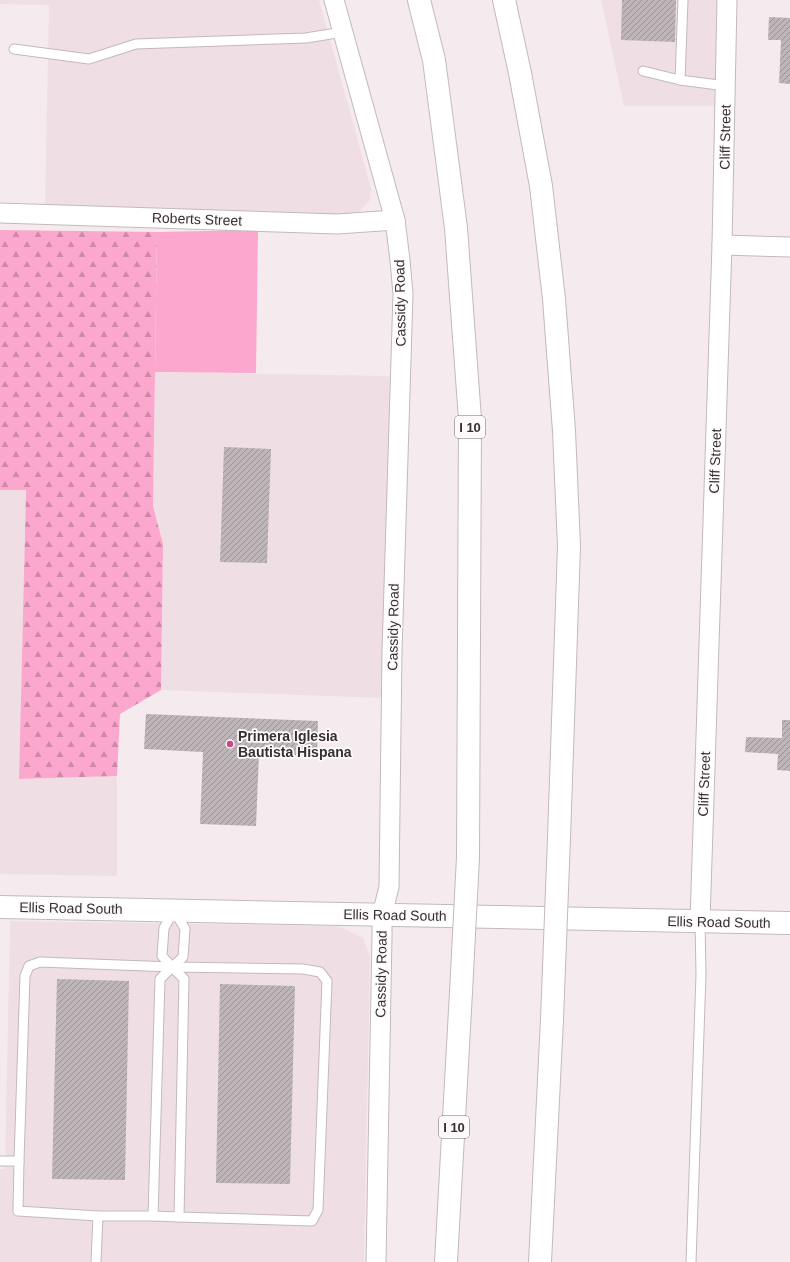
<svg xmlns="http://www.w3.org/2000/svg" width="790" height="1262" viewBox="0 0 790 1262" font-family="Helvetica,sans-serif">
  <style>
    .built { fill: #f0dee5 }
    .grass { fill: #fca7cd }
    .forest { fill: url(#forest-firs) }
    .building { fill: url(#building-hatch) }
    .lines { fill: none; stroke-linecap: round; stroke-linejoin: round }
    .lane-casing { stroke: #c3b9bd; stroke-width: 11 }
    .street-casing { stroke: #c3b9bd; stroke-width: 21 }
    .secondary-casing { stroke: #c3b9bd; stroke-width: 24 }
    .highway-casing { stroke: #c3b9bd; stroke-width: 24 }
    .lane { stroke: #fff; stroke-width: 9 }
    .street { stroke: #fff; stroke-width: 19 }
    .secondary { stroke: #fff; stroke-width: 22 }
    .highway { stroke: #fff; stroke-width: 22 }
    .highway-bridge-casing { stroke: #c3b9bd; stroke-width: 24; stroke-linecap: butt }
    .highway-bridge { stroke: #fff; stroke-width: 22 }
    .poi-dot { fill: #ca468a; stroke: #fefafb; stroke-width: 1.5 }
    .labels { text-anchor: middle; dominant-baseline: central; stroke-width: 3.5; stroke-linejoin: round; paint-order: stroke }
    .shield { fill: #fefafb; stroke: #716d6f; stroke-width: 1 }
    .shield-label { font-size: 13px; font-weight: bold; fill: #353133 }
    .street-label { font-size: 14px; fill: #353133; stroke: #fefafb }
    .poi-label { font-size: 14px; font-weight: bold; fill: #353133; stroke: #fefafb; text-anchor: start }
  </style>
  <defs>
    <pattern id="forest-firs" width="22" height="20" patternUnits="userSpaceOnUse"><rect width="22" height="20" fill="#fca7cd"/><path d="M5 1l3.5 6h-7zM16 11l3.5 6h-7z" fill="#cd89a7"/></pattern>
    <pattern id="building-hatch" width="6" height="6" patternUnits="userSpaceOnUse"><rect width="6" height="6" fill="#beb5b8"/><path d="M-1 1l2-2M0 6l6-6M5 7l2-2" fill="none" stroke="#9b9496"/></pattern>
  </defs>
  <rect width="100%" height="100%" fill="#f5ebef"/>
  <!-- built -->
  <g class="built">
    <path d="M0 0H319L371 188 370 200 358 213 346 217 45 205 49 5 0 4Z"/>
    <path d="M601 0H719L717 106H624Z"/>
    <path d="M155 372 391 376 383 698 161 690 163 544 153 506Z"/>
    <path d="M0 490H26L19 779 117 776V876L0 874Z"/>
    <path d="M10 921 339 926 363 938 370 957 364 1262H0V1169H5Z"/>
  </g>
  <!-- grass -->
  <path class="grass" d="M258 230 256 373 155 372 157 232Z"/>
  <!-- forest -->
  <path class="forest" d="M0 230 157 232 153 506 163 544 161 690 120 714 117 776 19 779 26 490H0Z"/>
  <!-- building -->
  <g class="building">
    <path d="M622 0H676L675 42 621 40Z"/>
    <path d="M769 17 790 18V84L779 83 781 40H768Z"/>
    <path d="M224 447 271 449 267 563 220 562Z"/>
    <path d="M146 714 318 721 317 756 259 754 256 826 200 824 203 752 144 749Z"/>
    <path d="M782 720H790V771L777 770 778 754 745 752 746 737 782 738Z"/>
    <path d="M57 979 129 981 125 1180 52 1179Z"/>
    <path d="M220 984 295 986 290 1184 216 1183Z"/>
  </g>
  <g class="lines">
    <defs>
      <g id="lane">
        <path d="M683 0 680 80 726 86"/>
        <path d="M14 49 89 59 136 44 306 38 343 32"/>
        <path d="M643 71 680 80"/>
        <path d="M174 910 185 929 183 957 172 967 162 956 164 928Z"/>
        <path d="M0 1161H19L25 976 29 966 40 962 172 967 303 969 320 972 327 981 318 1210 312 1221 179 1217 184 979 172 967"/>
        <path d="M19 1161 18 1211 98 1216"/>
        <path d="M153 1216 179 1217"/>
        <path d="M96 1262 98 1216H153L160 979 172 967"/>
        <path d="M691 1262 701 975 700 921"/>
      </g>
      <g id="street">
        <path d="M334 0 395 220 400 260 403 294 392 652 389 887 382 915V936L376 1262"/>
        <path d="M0 213 337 224 395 220"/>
        <path d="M722 245 790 247"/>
        <path d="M700 921 722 245 727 0"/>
      </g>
      <path id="secondary" d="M0 907 790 923"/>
      <g id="highway">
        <path d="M419 0 434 60 456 228 470 419 468 857"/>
        <path d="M504 0 520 73 541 186 554 299 564 431 569 546 559 838"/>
        <path d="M446 1262 461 992"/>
        <path d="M540 1262 552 1019"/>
      </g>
    </defs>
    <!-- lane casing -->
    <use href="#lane" class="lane-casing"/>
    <!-- street casing -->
    <use href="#street" class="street-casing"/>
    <!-- secondary casing -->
    <use href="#secondary" class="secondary-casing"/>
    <!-- highway casing -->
    <use href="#highway" class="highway-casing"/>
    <!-- lane -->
    <use href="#lane" class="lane"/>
    <!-- street -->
    <use href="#street" class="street"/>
    <!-- secondary -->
    <use href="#secondary" class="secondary"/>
    <!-- highway -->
    <use href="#highway" class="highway"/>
    <defs>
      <g id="highway-bridge">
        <path d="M461 992 468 857"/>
        <path d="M552 1019 559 838"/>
      </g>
    </defs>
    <!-- highway-bridge casing -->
    <use href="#highway-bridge" class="highway-bridge-casing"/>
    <!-- highway-bridge -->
    <use href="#highway-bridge" class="highway-bridge"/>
  </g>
  <!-- markers -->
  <circle class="poi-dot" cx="230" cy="744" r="4"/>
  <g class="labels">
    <!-- shield labels -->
    <g class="shield">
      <rect x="455" y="416" width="30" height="22" rx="3"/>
      <rect x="439" y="1116" width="30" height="22" rx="3"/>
    </g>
    <g class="shield-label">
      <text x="470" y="427">I 10</text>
      <text x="454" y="1127">I 10</text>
    </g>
    <!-- street labels -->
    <g class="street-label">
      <text transform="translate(725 137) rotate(-89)">Cliff Street</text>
      <text transform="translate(197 219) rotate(2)">Roberts Street</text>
      <text transform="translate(400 303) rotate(-91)">Cassidy Road</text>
      <text transform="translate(715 461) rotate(-88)">Cliff Street</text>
      <text transform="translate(393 627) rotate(-89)">Cassidy Road</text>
      <text transform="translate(704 784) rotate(-88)">Cliff Street</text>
      <text transform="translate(71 908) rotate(1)">Ellis Road South</text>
      <text transform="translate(395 915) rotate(1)">Ellis Road South</text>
      <text transform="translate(719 922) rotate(1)">Ellis Road South</text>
      <text transform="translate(381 974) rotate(-89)">Cassidy Road</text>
    </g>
    <!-- poi labels -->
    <g class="poi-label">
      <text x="238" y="736">Primera Iglesia<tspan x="238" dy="16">Bautista Hispana</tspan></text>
    </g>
  </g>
</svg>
